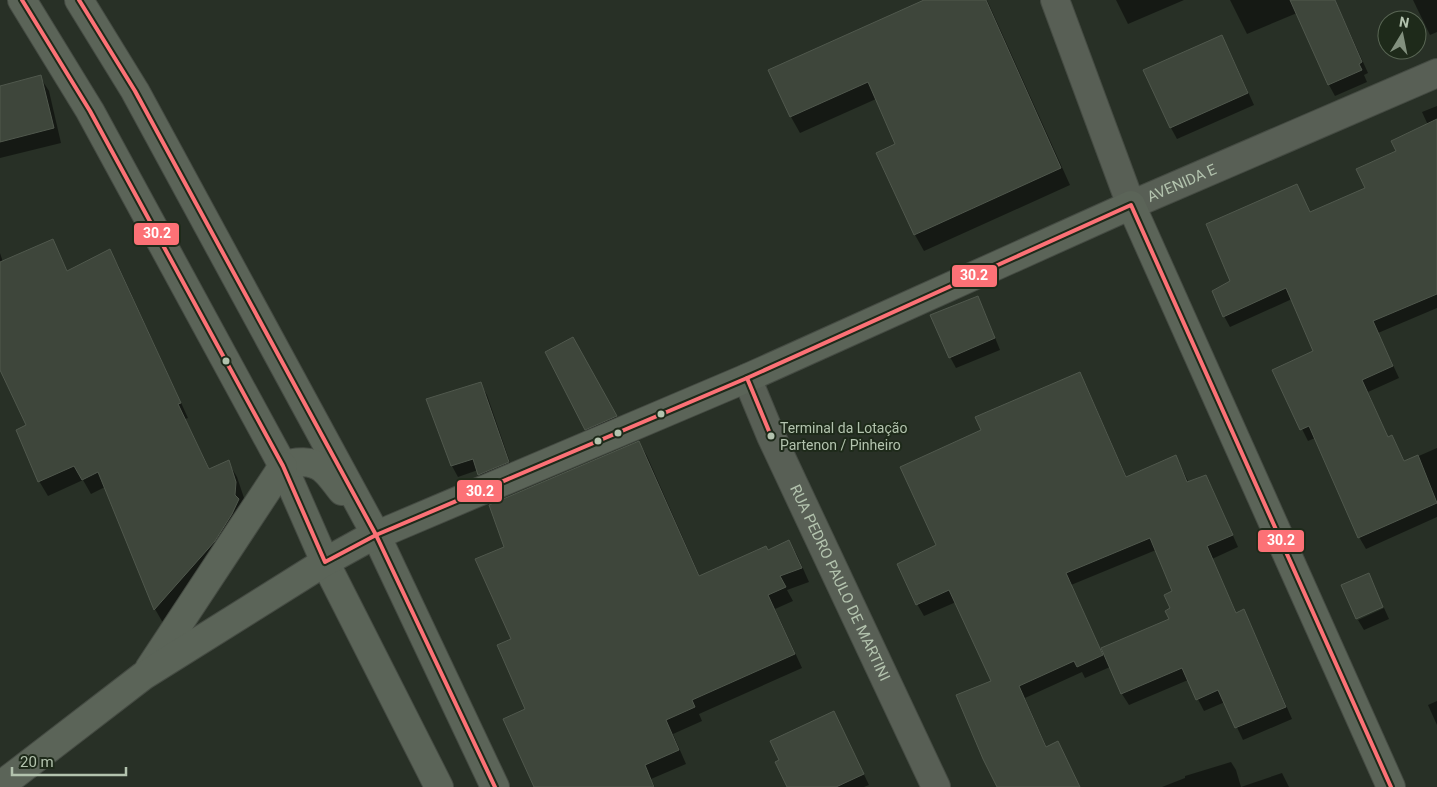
<svg xmlns="http://www.w3.org/2000/svg" width="1437" height="787" viewBox="0 0 1437 787" font-family="Roboto,sans-serif">
  <style>
    .shadow { fill: #0007; fill-rule: evenodd }
    .building { fill: #3e463b; stroke: #50584d }
    .lines { fill: none; stroke-linecap: round; stroke-linejoin: round }
    .street-casing { stroke: #454b43; stroke-width: 30 }
    .secondary-casing { stroke: #454b43; stroke-width: 30 }
    .street { stroke: #585f55; stroke-width: 28 }
    .secondary { stroke: #5b6458; stroke-width: 28 }
    .bus-1-casing { stroke: #1e2a1a; stroke-width: 8 }
    .bus-1 { stroke: #fc7176; stroke-width: 4 }
    .bus-dot { fill: #b3c3ae; stroke: #1e2a1a; stroke-width: 2 }
    .labels { text-anchor: middle; dominant-baseline: central; stroke-width: 4; stroke-linejoin: round; paint-order: stroke }
    .bus-label { font-size: 14px; fill: #b3c3ae; stroke: #1e2a1a; text-anchor: start }
    .street-label { font-size: 15px; fill: #b3c3ae; stroke: #1e2a1a }
    .line-badge { stroke: #1e2a1a; stroke-width: 2 }
    .badge-label { font-size: 14px; text-anchor: middle; font-weight: bold; fill: #fff }
  </style>
  <rect width="100%" height="100%" fill="#283026"/>
  <!-- shadow -->
  <g class="shadow">
    <path d="M928 0H987L1070 185 924 251 915 235 877 153 897 145 876 99 800 133 791 117 770 71Z"/>
    <path d="M1116 0H1184L1128 24Z"/>
    <path d="M1230 0H1335L1368 73 1364 75 1367 82 1335 96 1329 85 1297 13 1247 34Z"/>
    <path d="M1413 0H1437V32L1430 35Z"/>
    <path d="M1221 37 1228 48 1254 105 1177 139 1171 128Z"/>
    <path d="M40 77 49 91 61 143 0 158V87Z"/>
    <path d="M1437 106V308L1378 333 1399 378 1368 392 1388 438 1392 436 1405 462 1437 448V517L1366 549 1359 537 1315 438 1308 441 1273 371 1314 352 1292 299 1230 327 1224 316 1232 281 1310 213 1367 189 1398 151 1428 125 1422 112Z"/>
    <path d="M52 240 68 272 109 250 118 265 188 418 185 419 210 470 228 462 237 477 244 498 243 508 163 623 155 609 105 487 91 494 83 480 48 496 39 481 28 426 0 367V253L3 262Z"/>
    <path d="M977 297 983 308 1000 350 956 368 950 357Z"/>
    <path d="M579 350 622 428 592 441 586 429Z"/>
    <path d="M1079 374 1086 385 1127 478 1176 457 1189 483 1205 476 1212 488 1238 547 1212 559 1237 614 1243 611 1250 623 1292 719 1243 740 1225 702 1204 711 1188 680 1129 705 1122 694 1110 667 1085 678 1082 672 1025 698 1047 748 1064 755 1080 787H998L993 681 956 602 924 616 917 604 938 546 983 430ZM1156 550 1174 592 1170 620 1101 650 1071 585Z"/>
    <path d="M480 383 487 395 514 474 486 486 478 470 458 477 452 466 427 400Z"/>
    <path d="M639 442 647 456 700 577 789 541 797 555 809 582 787 590 793 601 775 609 802 668 699 714 702 721 673 734 686 764 651 779 655 787H535L527 709 513 640 505 547Z"/>
    <path d="M1384 608 1389 619 1364 630 1358 620Z"/>
    <path d="M1437 701V725L1428 705Z"/>
    <path d="M839 723 869 785 864 787H788Z"/>
    <path d="M1231 762 1236 770 1241 787 1282 773 1289 787H1162L1185 778V776Z"/>
  </g>
  <!-- building -->
  <g class="building">
    <path d="M924 0H986L1061 168 914 235 876 153 895 144 868 82 790 117 768 70Z"/>
    <path d="M1290 0H1335L1362 62 1359 64 1362 70 1328 85Z"/>
    <path d="M1222 35 1248 93 1170 128 1143 70Z"/>
    <path d="M41 75 54 128 0 142V86Z"/>
    <path d="M1437 119V294L1373 321 1393 366 1362 380 1388 437 1392 435 1404 461 1418 455 1437 503 1358 538 1309 426 1300 430 1272 370 1313 351 1286 288 1223 317 1212 291 1230 281 1206 224 1297 184 1310 212 1365 188 1356 169 1396 151 1391 141Z"/>
    <path d="M53 239 67 271 110 249 181 403 178 404 209 469 229 460 236 482 235 495 239 499 232 514 215 541 154 610 98 472 82 480 74 466 38 482 16 430 26 425 0 370V262Z"/>
    <path d="M978 296 995 338 949 358 930 315Z"/>
    <path d="M573 337 617 416 585 430 545 352Z"/>
    <path d="M1080 372 1126 477 1176 455 1187 482 1206 475 1233 535 1207 546 1236 613 1244 609 1286 707 1235 728 1218 690 1196 700 1182 668 1121 694 1101 648 1169 619 1165 611 1170 608 1164 595 1172 591 1150 538 1066 573 1103 655 1077 667 1074 661 1019 686 1046 747 1058 741 1080 787H997L983 759 956 695 991 681 949 590 916 605 897 564 936 545 900 467 981 430 975 417Z"/>
    <path d="M481 382 509 462 478 475 473 459 451 466 426 399Z"/>
    <path d="M639 441 699 576 766 546 768 550 789 540 802 568 780 576 786 587 768 595 795 654 692 700 695 707 666 720 679 750 645 765 654 787H534L503 719 525 709 497 645 511 639 475 559 504 547 489 505Z"/>
    <path d="M1369 573 1383 607 1356 619 1341 585Z"/>
    <path d="M834 711 864 774 836 787H787L775 762 779 760 770 741Z"/>
  </g>
  <g class="lines">
    <defs>
      <g id="street">
        <path id="s1" d="M1055 0 1131 205 1437 73"/>
        <path id="s2" d="M747 378 771 436 936 787"/>
      </g>
      <g id="secondary">
        <path d="M22 0 90 111 283 466 325 562 439 787"/>
        <path d="M79 0 135 91 376 535 495 787"/>
        <path d="M283 466C295 461 312 460 323 469 330 474 336 484 342 491"/>
        <path d="M149 669 283 466"/>
        <path d="M0 786 143 676 325 562 363 541 747 378 1131 205 1391 787"/>
      </g>
    </defs>
    <!-- street casing -->
    <use href="#street" class="street-casing"/>
    <!-- secondary casing -->
    <use href="#secondary" class="secondary-casing"/>
    <!-- street -->
    <use href="#street" class="street"/>
    <!-- secondary -->
    <use href="#secondary" class="secondary"/>
    <defs>
      <g id="bus-1">
        <path d="M22 0 90 111 283 466 325 562 376 535 747 378 1131 205 1391 787"/>
        <path d="M79 0 135 91 376 535 495 787"/>
        <path d="M747 378 771 436"/>
      </g>
    </defs>
    <!-- bus-1 casing -->
    <use href="#bus-1" class="bus-1-casing"/>
    <!-- bus-1 -->
    <use href="#bus-1" class="bus-1"/>
  </g>
  <!-- markers -->
  <g class="bus-dot">
    <circle cx="226" cy="361" r="4.5"/>
    <circle cx="661" cy="414" r="4.5"/>
    <circle cx="618" cy="433" r="4.5"/>
    <circle cx="771" cy="436" r="4.5"/>
    <circle cx="598" cy="441" r="4.5"/>
  </g>
  <g class="labels">
    <!-- bus labels -->
    <g class="bus-label">
      <text x="780" y="428">Terminal da Lotação<tspan x="780" dy="17">Partenon / Pinheiro</tspan></text>
    </g>
    <!-- street labels -->
    <g class="street-label">
      <text stroke="none"><textPath href="#s1" startOffset="274">AVENIDA E</textPath></text>
      <text stroke="none"><textPath href="#s2" startOffset="225">RUA PEDRO PAULO DE MARTINI</textPath></text>
    </g>
  </g>
  <g class="line-badge">
    <rect x="133" y="222" width="47" height="24" rx="5" fill="#fc7176"/>
    <rect x="951" y="264" width="47" height="24" rx="5" fill="#fc7176"/>
    <rect x="456" y="479" width="47" height="24" rx="5" fill="#fc7176"/>
    <rect x="1257" y="529" width="48" height="24" rx="5" fill="#fc7176"/>
  </g>
  <g class="badge-label">
    <text x="157" y="238">30.2</text>
    <text x="974" y="280">30.2</text>
    <text x="480" y="496">30.2</text>
    <text x="1281" y="545">30.2</text>
  </g>
  <!-- north arrow -->
  <g transform="translate(1402 35) rotate(10)"><circle r="24" fill="#1e2a1a" stroke="#5a6755"/>
  <path d="M0-4L9 19L0 12L-9 19Z" fill="#82907e"/>
  <text y="-8" font-size="14" font-weight="bold" text-anchor="middle" fill="#b3c3ae">N</text>
  </g>
  <!-- scale -->
  <path d="M12 767v8h114v-8" fill="none" stroke="#b3c3ae" stroke-width="2.5"/>
  <text x="20" y="767" font-size="15" fill="#b3c3ae" stroke="#1e2a1a" stroke-width="4" paint-order="stroke">20 m</text>
</svg>
